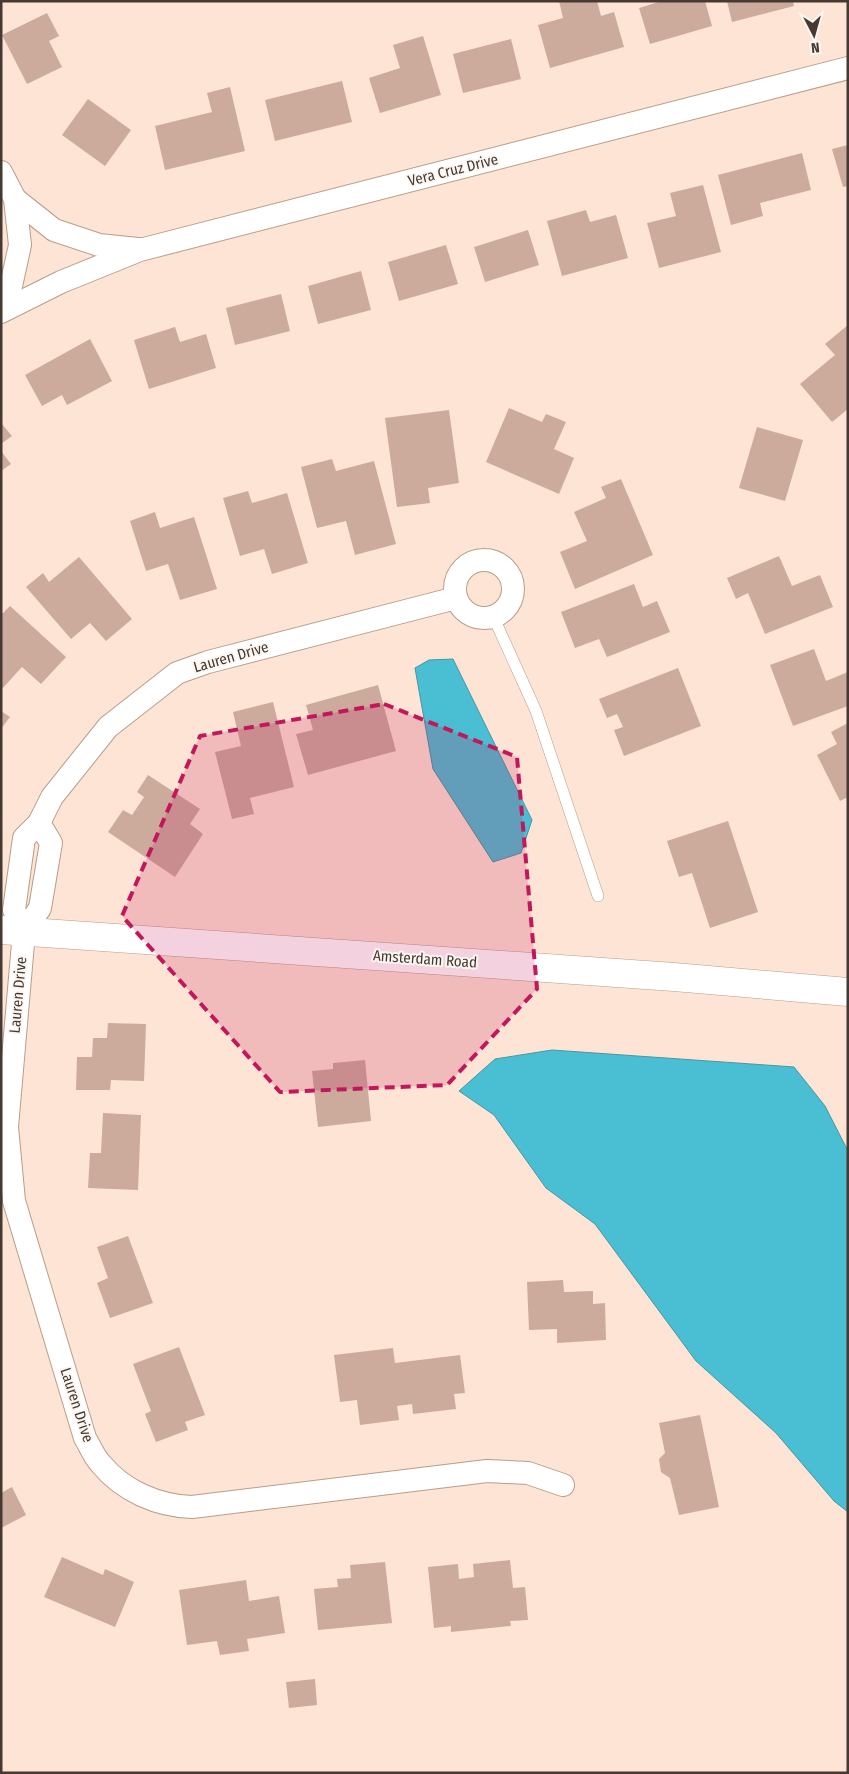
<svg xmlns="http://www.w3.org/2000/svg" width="849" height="1774" viewBox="0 0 849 1774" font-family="'Fira Sans Condensed',sans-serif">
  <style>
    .water { fill: #4abed3; stroke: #4896a2 }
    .building { fill: #ccab9d }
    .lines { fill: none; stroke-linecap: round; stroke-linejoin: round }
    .service-casing { stroke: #b99d8a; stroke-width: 12 }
    .minor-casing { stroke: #b99d8a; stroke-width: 24 }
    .secondary-casing { stroke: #b99d8a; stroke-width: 29 }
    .service { stroke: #fff; stroke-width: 11 }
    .minor { stroke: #fff; stroke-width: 22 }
    .secondary { stroke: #fff; stroke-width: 28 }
    .marked { fill: #c2185b; fill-opacity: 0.2; stroke: #c2185b; stroke-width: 4; stroke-dasharray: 10 6; stroke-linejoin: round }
    .labels { text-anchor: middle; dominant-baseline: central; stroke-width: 4; stroke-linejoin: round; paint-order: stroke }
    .street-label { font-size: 15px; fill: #453931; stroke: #fcf6f2 }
  </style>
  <rect width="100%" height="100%" fill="#fde4d5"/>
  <!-- water -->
  <g class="water">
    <path d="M453 659 532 820 521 853 493 862 433 769 415 668 429 660Z"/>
    <path d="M552 1050 794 1067 825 1106 848 1151V1512L834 1501 776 1433 696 1361 595 1224 546 1188 494 1115 459 1091 495 1059Z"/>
  </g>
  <!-- building -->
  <g class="building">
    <path d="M559 1H597L601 16 614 12 624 47 550 68 538 25 563 18Z"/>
    <path d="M662 1H705L712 26 650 44 639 8Z"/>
    <path d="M727 1H793L794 6 732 22Z"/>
    <path d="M47 13 59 36 49 41 62 67 27 84 2 35Z"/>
    <path d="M423 36 441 95 380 113 369 78 400 68 393 45Z"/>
    <path d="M511 39 521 79 463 93 453 54Z"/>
    <path d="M342 81 352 122 275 141 265 100Z"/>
    <path d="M230 87 245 151 165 170 155 126 212 112 207 93Z"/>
    <path d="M88 99 131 130 105 166 62 135Z"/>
    <path d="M848 145V186L843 187 832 149Z"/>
    <path d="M802 153 811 190 760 203 763 216 731 225 718 175Z"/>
    <path d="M703 185 721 252 659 268 647 223 676 216 670 193Z"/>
    <path d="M586 210 590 222 616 215 628 258 562 276 547 221Z"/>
    <path d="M528 230 539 265 485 282 474 247Z"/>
    <path d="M446 245 458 284 399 301 388 262Z"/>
    <path d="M361 271 371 310 318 324 308 286Z"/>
    <path d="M281 294 290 331 235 345 226 308Z"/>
    <path d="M848 325V409L832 422 800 384 835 355 825 344Z"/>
    <path d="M175 327 180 342 206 334 216 368 149 389 134 340Z"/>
    <path d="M90 339 112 381 67 405 62 395 42 406 25 375Z"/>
    <path d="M509 408 542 422 546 414 566 422 554 449 574 458 559 494 486 462Z"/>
    <path d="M449 410 459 483 428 488 430 503 397 507 385 418Z"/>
    <path d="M1 423 12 436 1 444Z"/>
    <path d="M757 427 803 440 785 501 739 488Z"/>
    <path d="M1 451 11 464 1 471Z"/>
    <path d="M332 459 336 471 374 461 396 544 355 555 346 521 317 528 301 467Z"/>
    <path d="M621 479 653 555 575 589 560 552 587 541 574 512 606 498 601 487Z"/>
    <path d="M248 491 252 503 287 493 308 563 272 574 264 549 240 556 223 498Z"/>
    <path d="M155 512 160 528 194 517 217 589 180 600 168 564 146 571 130 521Z"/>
    <path d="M779 556 792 586 820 575 833 607 765 634 748 593 736 599 727 578Z"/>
    <path d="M79 557 132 619 106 641 90 623 71 639 26 587 43 573 49 582Z"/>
    <path d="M634 584 643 607 657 601 670 632 607 657 599 639 575 648 561 612Z"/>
    <path d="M10 606 66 657 41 684 22 667 1 690V615Z"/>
    <path d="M814 649 826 681 848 672V706L793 726 770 665Z"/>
    <path d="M678 668 701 726 624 756 614 730 623 727 617 714 607 718 599 699Z"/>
    <path d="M378 685 396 751 308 775 296 734 313 730 306 705Z"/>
    <path d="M273 702 294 787 250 798 254 814 232 819 215 752 241 746 233 712Z"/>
    <path d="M1 711 10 717 1 729Z"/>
    <path d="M848 723V797L840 801 817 755 837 744 831 732Z"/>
    <path d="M148 775 200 809 190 824 203 834 175 877 108 832 123 810 132 815 144 797 137 792Z"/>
    <path d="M728 821 758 912 710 928 692 873 679 877 667 841Z"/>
    <path d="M108 1023 146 1024 144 1081 111 1080 110 1090H76L77 1057H92L93 1038H107Z"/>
    <path d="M365 1060 371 1121 318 1127 312 1071 333 1069V1063Z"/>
    <path d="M103 1113 141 1115 138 1190 88 1188 90 1153H101Z"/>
    <path d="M128 1236 153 1303 110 1318 97 1283 108 1278 97 1247Z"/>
    <path d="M563 1280 564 1292 593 1291V1304L605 1303 606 1340 557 1343V1329L529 1330 527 1282Z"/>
    <path d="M179 1347 205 1415 185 1422 188 1430 156 1442 145 1414 151 1411 133 1364Z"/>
    <path d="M393 1348 395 1363 460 1355 465 1393 454 1394 456 1409 413 1414 412 1404 397 1406 399 1420 360 1425 357 1400 340 1402 334 1355Z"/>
    <path d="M700 1415 719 1507 679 1515 670 1478 661 1472 659 1459 665 1453 659 1423Z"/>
    <path d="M12 1487 26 1515 1 1528V1493Z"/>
    <path d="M62 1557 103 1575 105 1569 134 1582 115 1627 44 1597Z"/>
    <path d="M510 1560 513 1588 525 1587 528 1620 510 1621 511 1626 451 1632V1626L434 1628 428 1567 458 1564 459 1579 474 1577 473 1564Z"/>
    <path d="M385 1562 392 1623 318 1630 314 1589 338 1587 337 1579 351 1578 350 1565Z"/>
    <path d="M246 1580 249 1601 279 1596 285 1633 247 1639 249 1651 220 1655 217 1641 187 1645 179 1590Z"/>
    <path d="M315 1679 317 1705 289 1708 286 1682Z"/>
  </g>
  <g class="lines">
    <defs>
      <path id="service" d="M493 616 536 711 598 896"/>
      <g id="minor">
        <path d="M1 172 15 199 20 245 6 309"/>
        <path d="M15 199 54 230 99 245 138 249"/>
        <path d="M1 312 61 282 140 250 848 68"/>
        <circle cx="484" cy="589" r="29"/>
        <path d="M456 598 208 662 177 673 108 727 52 797 39 823 24 838 14 910 24 932 7 1127 14 1201 85 1438C90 1446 94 1457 101 1464 123 1491 158 1506 192 1507L487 1471 528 1473 563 1485"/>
        <path d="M24 932 40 908 51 843 39 823"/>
      </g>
      <path id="secondary" d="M1 930 674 977 848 992"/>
    </defs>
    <!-- service casing -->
    <use href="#service" class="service-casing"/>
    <!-- minor casing -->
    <use href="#minor" class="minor-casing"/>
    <!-- secondary casing -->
    <use href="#secondary" class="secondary-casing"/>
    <!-- service -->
    <use href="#service" class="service"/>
    <!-- minor -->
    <use href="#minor" class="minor"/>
    <!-- secondary -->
    <use href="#secondary" class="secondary"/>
  </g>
  <!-- marked area -->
  <path class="marked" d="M384 704 517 757 537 989 447 1085 280 1092 122 916 200 736Z"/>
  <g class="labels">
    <!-- street labels -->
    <g class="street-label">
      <text transform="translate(453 170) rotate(-14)">Vera Cruz Drive</text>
      <text transform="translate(231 657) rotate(-16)">Lauren Drive</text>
      <text transform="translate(425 959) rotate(4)">Amsterdam Road</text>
      <text transform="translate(18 995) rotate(-85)">Lauren Drive</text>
      <text transform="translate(77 1405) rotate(72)">Lauren Drive</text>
    </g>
  </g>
  <!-- border -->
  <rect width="849" height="1774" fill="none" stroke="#453931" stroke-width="5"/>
  <!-- north arrow -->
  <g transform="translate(814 35) rotate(174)" stroke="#fcf6f2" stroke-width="4" paint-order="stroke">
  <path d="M0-4L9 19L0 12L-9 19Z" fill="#453931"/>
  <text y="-8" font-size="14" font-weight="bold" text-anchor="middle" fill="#453931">N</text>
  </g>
</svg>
